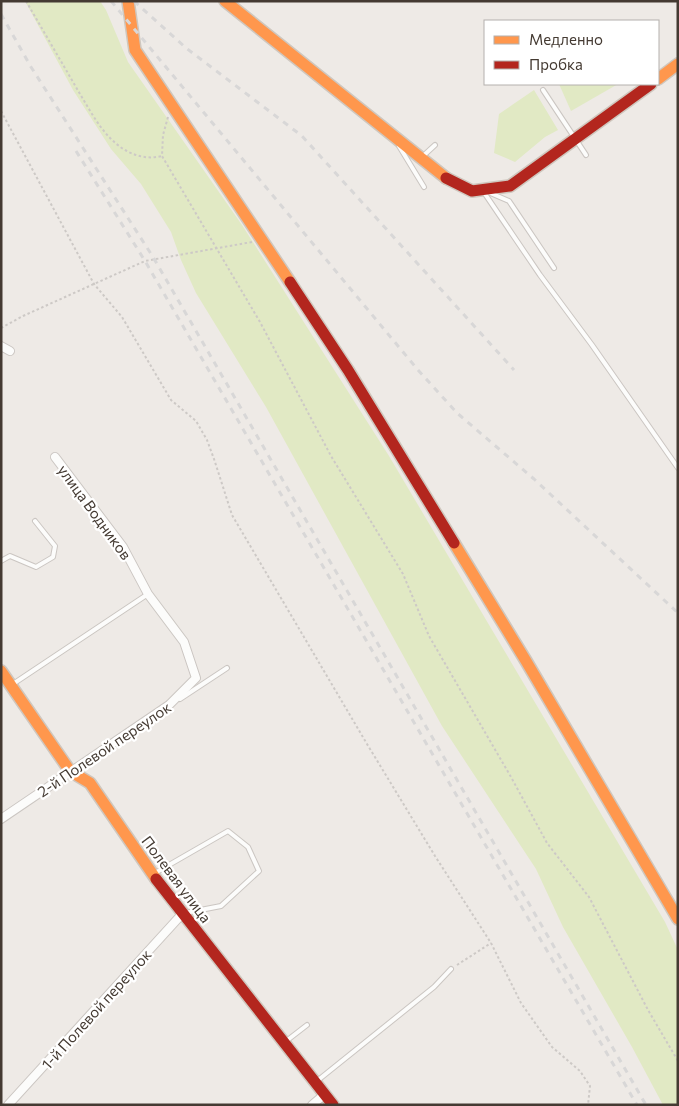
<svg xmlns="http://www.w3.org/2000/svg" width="679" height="1106" viewBox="0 0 679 1106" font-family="Commissioner,sans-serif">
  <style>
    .green { fill: #e1e9c4 }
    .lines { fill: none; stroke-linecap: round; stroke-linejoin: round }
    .lane-casing { stroke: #cbc6c2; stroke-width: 6 }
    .street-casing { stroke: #cbc6c2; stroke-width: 10 }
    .slow-casing { stroke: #cfc7be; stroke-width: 14 }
    .jam-casing { stroke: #cfc7be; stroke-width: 14 }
    .path { stroke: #cdc9c6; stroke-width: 2; stroke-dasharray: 2.5 2.5; stroke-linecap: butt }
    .lane { stroke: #fcfcfb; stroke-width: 4 }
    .street { stroke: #fcfcfb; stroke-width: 8 }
    .slow { stroke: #ff974d; stroke-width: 11 }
    .jam { stroke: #b3261e; stroke-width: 11 }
    .rail { stroke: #d8d7d7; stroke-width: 3; stroke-dasharray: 6 6; stroke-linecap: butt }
    .labels { text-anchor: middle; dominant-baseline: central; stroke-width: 4.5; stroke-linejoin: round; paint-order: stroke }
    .street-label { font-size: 15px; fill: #443a32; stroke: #fff }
  </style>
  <rect width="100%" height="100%" fill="#eeeae6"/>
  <!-- green -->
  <g class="green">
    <path d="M25 1H100L106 10 128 62 242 225 389 456 665 922 678 950V1105H663L632 1047 563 927 536 869 442 726 266 407 196 293 181 260 171 232 141 184 111 149 73 90Z"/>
    <path d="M559 84H618L571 111Z"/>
    <path d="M534 90 558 130 545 137 515 162 494 153 499 114Z"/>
  </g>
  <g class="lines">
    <defs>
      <g id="lane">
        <path d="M543 90 586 155"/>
        <path d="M399 146 424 187"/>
        <path d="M422 157 435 145"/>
        <path d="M483 191 540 275 592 345 678 468"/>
        <path d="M488 192 509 201 554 268"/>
        <path d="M1 561 10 556 36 567 53 557 55 546 35 521"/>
        <path d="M13 684 148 594"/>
        <path d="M180 699 227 668"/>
        <path d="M155 873 228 831 248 847 259 871 221 906 185 913"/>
        <path d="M285 1042 307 1025"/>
        <path d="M317 1081 434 987 451 969"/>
      </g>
      <g id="street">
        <path d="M1 346 10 351"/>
        <path d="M1 819 169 705 196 678 184 642 148 594 123 547 55 457"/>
        <path d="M8 1105 183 913"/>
        <path d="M312 1105 325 1094"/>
      </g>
      <g id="slow">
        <path d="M128 1 135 50 290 282"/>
        <path d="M225 1 446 178"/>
        <path d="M658 79 678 64"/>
        <path d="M454 543 526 661 678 919"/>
        <path d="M1 671 70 771 90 783 156 879"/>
      </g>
      <g id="jam">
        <path d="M446 178 472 191 510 186 651 84"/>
        <path d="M290 282 348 370 454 543"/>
        <path d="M156 879 333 1105"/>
      </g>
    </defs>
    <!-- lane casing -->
    <use href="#lane" class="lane-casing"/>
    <!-- street casing -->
    <use href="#street" class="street-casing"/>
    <!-- slow casing -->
    <use href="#slow" class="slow-casing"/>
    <!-- jam casing -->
    <use href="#jam" class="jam-casing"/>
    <!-- path -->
    <g class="path">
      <path d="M26 1C44 32 62 63 80 94 91 112 101 132 119 146 131 155 146 160 162 156"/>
      <path d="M1 111 94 284 122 317 171 400 196 421 207 440 214 459 232 515 367 744 435 856 491 943 521 1003 552 1047 580 1071 590 1086 588 1105"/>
      <path d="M168 117 163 135 162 156 260 322 331 456 403 574 429 636 511 777 547 843 589 897 648 1010 678 1061"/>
      <path d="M1 328 23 316 145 261 252 242"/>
      <path d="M457 965 491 943"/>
    </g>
    <!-- lane -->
    <use href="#lane" class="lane"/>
    <!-- street -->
    <use href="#street" class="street"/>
    <!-- slow -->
    <use href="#slow" class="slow"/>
    <!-- jam -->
    <use href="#jam" class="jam"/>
    <!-- rail -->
    <g class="rail">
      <path d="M111 1 418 370 457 413 534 479 678 613"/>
      <path d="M134 1 186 48 302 136 514 370"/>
      <path d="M1 14 31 67 153 257 646 1105"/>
      <path d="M76 151 145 261 637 1105"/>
    </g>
  </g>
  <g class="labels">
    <!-- street labels -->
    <g class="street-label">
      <text transform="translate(95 512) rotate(54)">улица Водников</text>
      <text transform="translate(104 749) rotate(-34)">2-й Полевой переулок</text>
      <text transform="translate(177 879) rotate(53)">Полевая улица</text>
      <text transform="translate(96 1009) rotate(-48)">1-й Полевой переулок</text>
    </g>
  </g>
  <!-- border -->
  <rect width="679" height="1106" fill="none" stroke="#443a32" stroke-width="5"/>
  <!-- legend -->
  <rect x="484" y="20" width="175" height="65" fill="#ffffff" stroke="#b4b0ad"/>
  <rect x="494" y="36" width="25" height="8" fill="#ff974d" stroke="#b4b0ad"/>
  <text x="529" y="45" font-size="15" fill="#443a32">Медленно</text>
  <rect x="494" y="61" width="25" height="8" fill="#b3261e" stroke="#b4b0ad"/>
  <text x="529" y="70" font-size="15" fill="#443a32">Пробка</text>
</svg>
